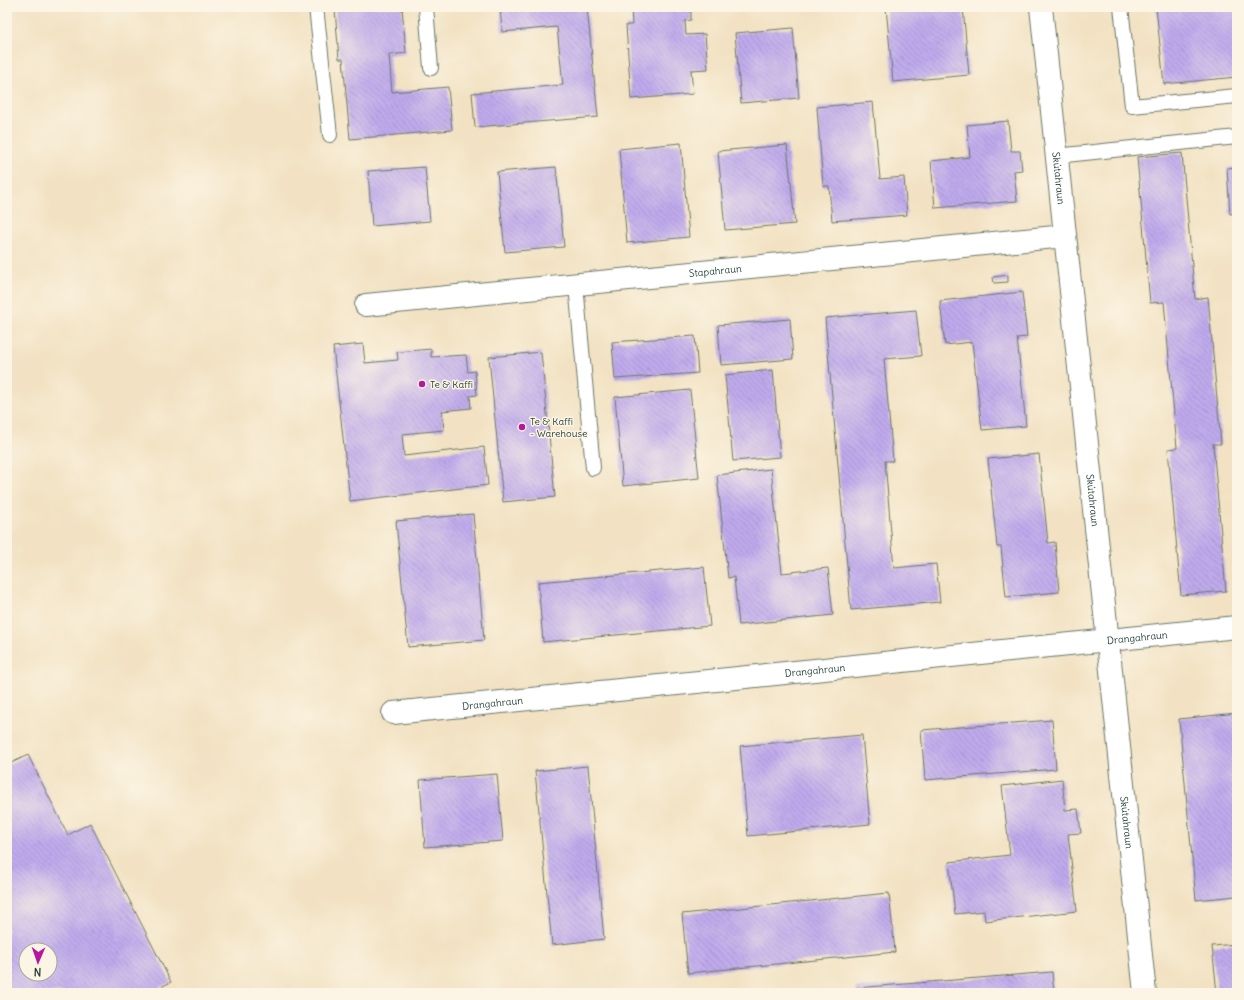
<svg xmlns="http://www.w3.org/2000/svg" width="1244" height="1000" viewBox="0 0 1244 1000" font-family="Delius,sans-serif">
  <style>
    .building { fill: url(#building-back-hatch); fill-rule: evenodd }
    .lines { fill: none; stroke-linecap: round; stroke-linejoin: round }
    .lane-casing { stroke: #697766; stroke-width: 16 }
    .street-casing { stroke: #697766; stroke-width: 24 }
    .lane { stroke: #fff; stroke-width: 14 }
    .street { stroke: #fff; stroke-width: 22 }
    .poi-dot { fill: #b5179e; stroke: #fcf5e5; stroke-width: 1.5 }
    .labels { text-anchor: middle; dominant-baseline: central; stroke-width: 3; stroke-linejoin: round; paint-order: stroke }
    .street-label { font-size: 10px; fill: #1f3d34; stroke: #fcf5e5 }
    .poi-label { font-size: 10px; fill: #1f3d34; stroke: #fcf5e5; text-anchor: start }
  </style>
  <defs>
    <pattern id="building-back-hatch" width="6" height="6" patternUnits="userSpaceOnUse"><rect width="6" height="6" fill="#c0aaed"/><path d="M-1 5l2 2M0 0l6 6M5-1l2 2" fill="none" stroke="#9b8cc1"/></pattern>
  </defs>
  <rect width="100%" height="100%" fill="#fcf5e5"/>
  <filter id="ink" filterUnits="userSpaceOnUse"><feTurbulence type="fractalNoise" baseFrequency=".025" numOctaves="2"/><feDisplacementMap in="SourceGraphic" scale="8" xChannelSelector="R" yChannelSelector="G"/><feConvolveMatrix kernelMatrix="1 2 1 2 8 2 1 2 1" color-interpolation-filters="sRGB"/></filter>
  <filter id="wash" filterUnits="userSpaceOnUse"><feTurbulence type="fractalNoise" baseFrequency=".012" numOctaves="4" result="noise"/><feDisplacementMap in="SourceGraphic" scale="16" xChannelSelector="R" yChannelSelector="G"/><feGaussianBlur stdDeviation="0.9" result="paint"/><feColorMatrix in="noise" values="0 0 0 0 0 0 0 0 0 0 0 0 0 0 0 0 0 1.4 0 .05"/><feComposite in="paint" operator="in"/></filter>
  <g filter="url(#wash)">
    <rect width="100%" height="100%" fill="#f2e2c3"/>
    <g id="blocks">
      <!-- building -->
      <g class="building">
        <path d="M356 7H402L406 53 389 55 392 92 448 87 452 130 350 139 343 59H339L335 9Z"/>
        <path d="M500 7H587L598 117 475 127 472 93 563 85 557 27 502 32Z"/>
        <path d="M631 7H691V20L685 21 686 35 705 34 708 69 691 70 693 94 631 99 626 25H632Z"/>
        <path d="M886 7H963L969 75 893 82Z"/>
        <path d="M1156 7H1237V77L1164 84Z"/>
        <path d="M793 28 799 98 741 103 735 33Z"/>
        <path d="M873 102 880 179 904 177 907 215 832 221 829 186H823L817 107Z"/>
        <path d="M1008 121 1011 151H1020L1022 170 1014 171 1017 201 935 208 931 161 970 157 967 125Z"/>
        <path d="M681 143 689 237 627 243 619 149Z"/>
        <path d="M787 145 795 224 725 230 718 151Z"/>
        <path d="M1182 153 1195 299 1208 297 1221 444H1213L1226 591 1181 595 1168 449 1177 448 1164 302 1150 303 1137 157Z"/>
        <path d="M425 167 430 221 372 226 368 171Z"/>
        <path d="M556 167 564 247 505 252 497 172Z"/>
        <path d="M1237 167V213L1230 214 1227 168Z"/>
        <path d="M1008 275V282L994 283 993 277Z"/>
        <path d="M1022 292 1027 337 1017 338 1026 426 982 430 972 342 945 345 940 301Z"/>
        <path d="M916 310 921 356 884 359 893 461H885L894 568 936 564 940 602 851 610 825 318Z"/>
        <path d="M790 319 793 359 721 365 718 325Z"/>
        <path d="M695 336 698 373 615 379 612 342Z"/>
        <path d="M363 344 365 363 398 360 397 352 431 349V357L466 355 468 372 475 371 477 395 470 396 471 408 442 411 444 430 402 434 404 456 484 447 488 485 350 501 333 347Z"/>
        <path d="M541 352 555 497 503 502 489 357Z"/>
        <path d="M773 370 780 457 733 461 725 375Z"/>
        <path d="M690 390 699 478 623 486 615 397Z"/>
        <path d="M1039 454 1048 543 1055 542 1059 592 1006 597 1001 547H997L988 459Z"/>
        <path d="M771 469 782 573 828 568 833 615 739 625 734 577 728 578 717 475Z"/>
        <path d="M473 514 484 640 408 647 396 521Z"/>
        <path d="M704 567 710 626 543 642 538 582Z"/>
        <path d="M1237 713V896L1196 900 1179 719Z"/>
        <path d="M1052 720 1056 769 925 780 921 730Z"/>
        <path d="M862 735 870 824 748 836 740 746Z"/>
        <path d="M28 755 68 835 90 823 171 982 151 992 152 993H7V765ZM26 950H50V974H26Z"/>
        <path d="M588 766 604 939 552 945 535 771Z"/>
        <path d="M497 774 503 841 425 847 420 780Z"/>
        <path d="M1062 779 1065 810 1078 809 1081 833 1068 834 1077 911 985 921 984 911 955 914 949 862 1010 855 1002 786Z"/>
        <path d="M889 893 895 952 688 973 682 914Z"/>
        <path d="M1237 944V993H1217L1212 946Z"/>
        <path d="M1052 972 1054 993H856V988Z"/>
      </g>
    </g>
  </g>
  <g filter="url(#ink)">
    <use href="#blocks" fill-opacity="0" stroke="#697766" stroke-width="1"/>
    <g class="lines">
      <defs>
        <g id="lane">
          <path d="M316 7 330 135"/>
          <path d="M426 7 431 68"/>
          <path d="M1121 7 1132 106 1237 96"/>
          <path d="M1056 156 1237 137"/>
          <path d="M576 285 593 468"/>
        </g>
        <g id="street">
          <path id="s1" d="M1041 7 1145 993"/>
          <path id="s2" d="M366 305 1065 236"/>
          <path id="s3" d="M393 713 1237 627"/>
        </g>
      </defs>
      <!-- lane casing -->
      <use href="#lane" class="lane-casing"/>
      <!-- street casing -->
      <use href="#street" class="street-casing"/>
      <!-- lane -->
      <use href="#lane" class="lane"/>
      <!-- street -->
      <use href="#street" class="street"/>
    </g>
  </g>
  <!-- markers -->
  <g class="poi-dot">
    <circle cx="422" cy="384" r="4"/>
    <circle cx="522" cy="427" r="4"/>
  </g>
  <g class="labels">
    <!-- street labels -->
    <g class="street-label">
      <text stroke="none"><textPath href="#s1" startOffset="172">Skútahraun</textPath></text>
      <text stroke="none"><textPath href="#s2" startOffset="351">Stapahraun</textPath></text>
      <text stroke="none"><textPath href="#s1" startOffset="496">Skútahraun</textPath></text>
      <text stroke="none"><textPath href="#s3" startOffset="748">Drangahraun</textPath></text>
      <text stroke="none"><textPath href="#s3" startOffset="424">Drangahraun</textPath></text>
      <text stroke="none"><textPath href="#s3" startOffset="100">Drangahraun</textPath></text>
      <text stroke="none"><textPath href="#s1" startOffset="820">Skútahraun</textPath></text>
    </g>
    <!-- poi labels -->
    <g class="poi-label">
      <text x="430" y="384">Te &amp; Kaffi</text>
      <text x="530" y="421">Te &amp; Kaffi<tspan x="530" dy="12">- Warehouse</tspan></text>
    </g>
  </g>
  <!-- margin -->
  <rect width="1244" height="1000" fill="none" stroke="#fcf5e5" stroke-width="24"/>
  <!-- north arrow -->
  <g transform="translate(38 962) rotate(182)"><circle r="19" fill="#fcf5e5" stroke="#a4ab9e"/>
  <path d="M0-3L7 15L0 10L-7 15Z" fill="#b5179e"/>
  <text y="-6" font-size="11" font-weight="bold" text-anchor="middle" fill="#1f3d34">N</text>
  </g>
</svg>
